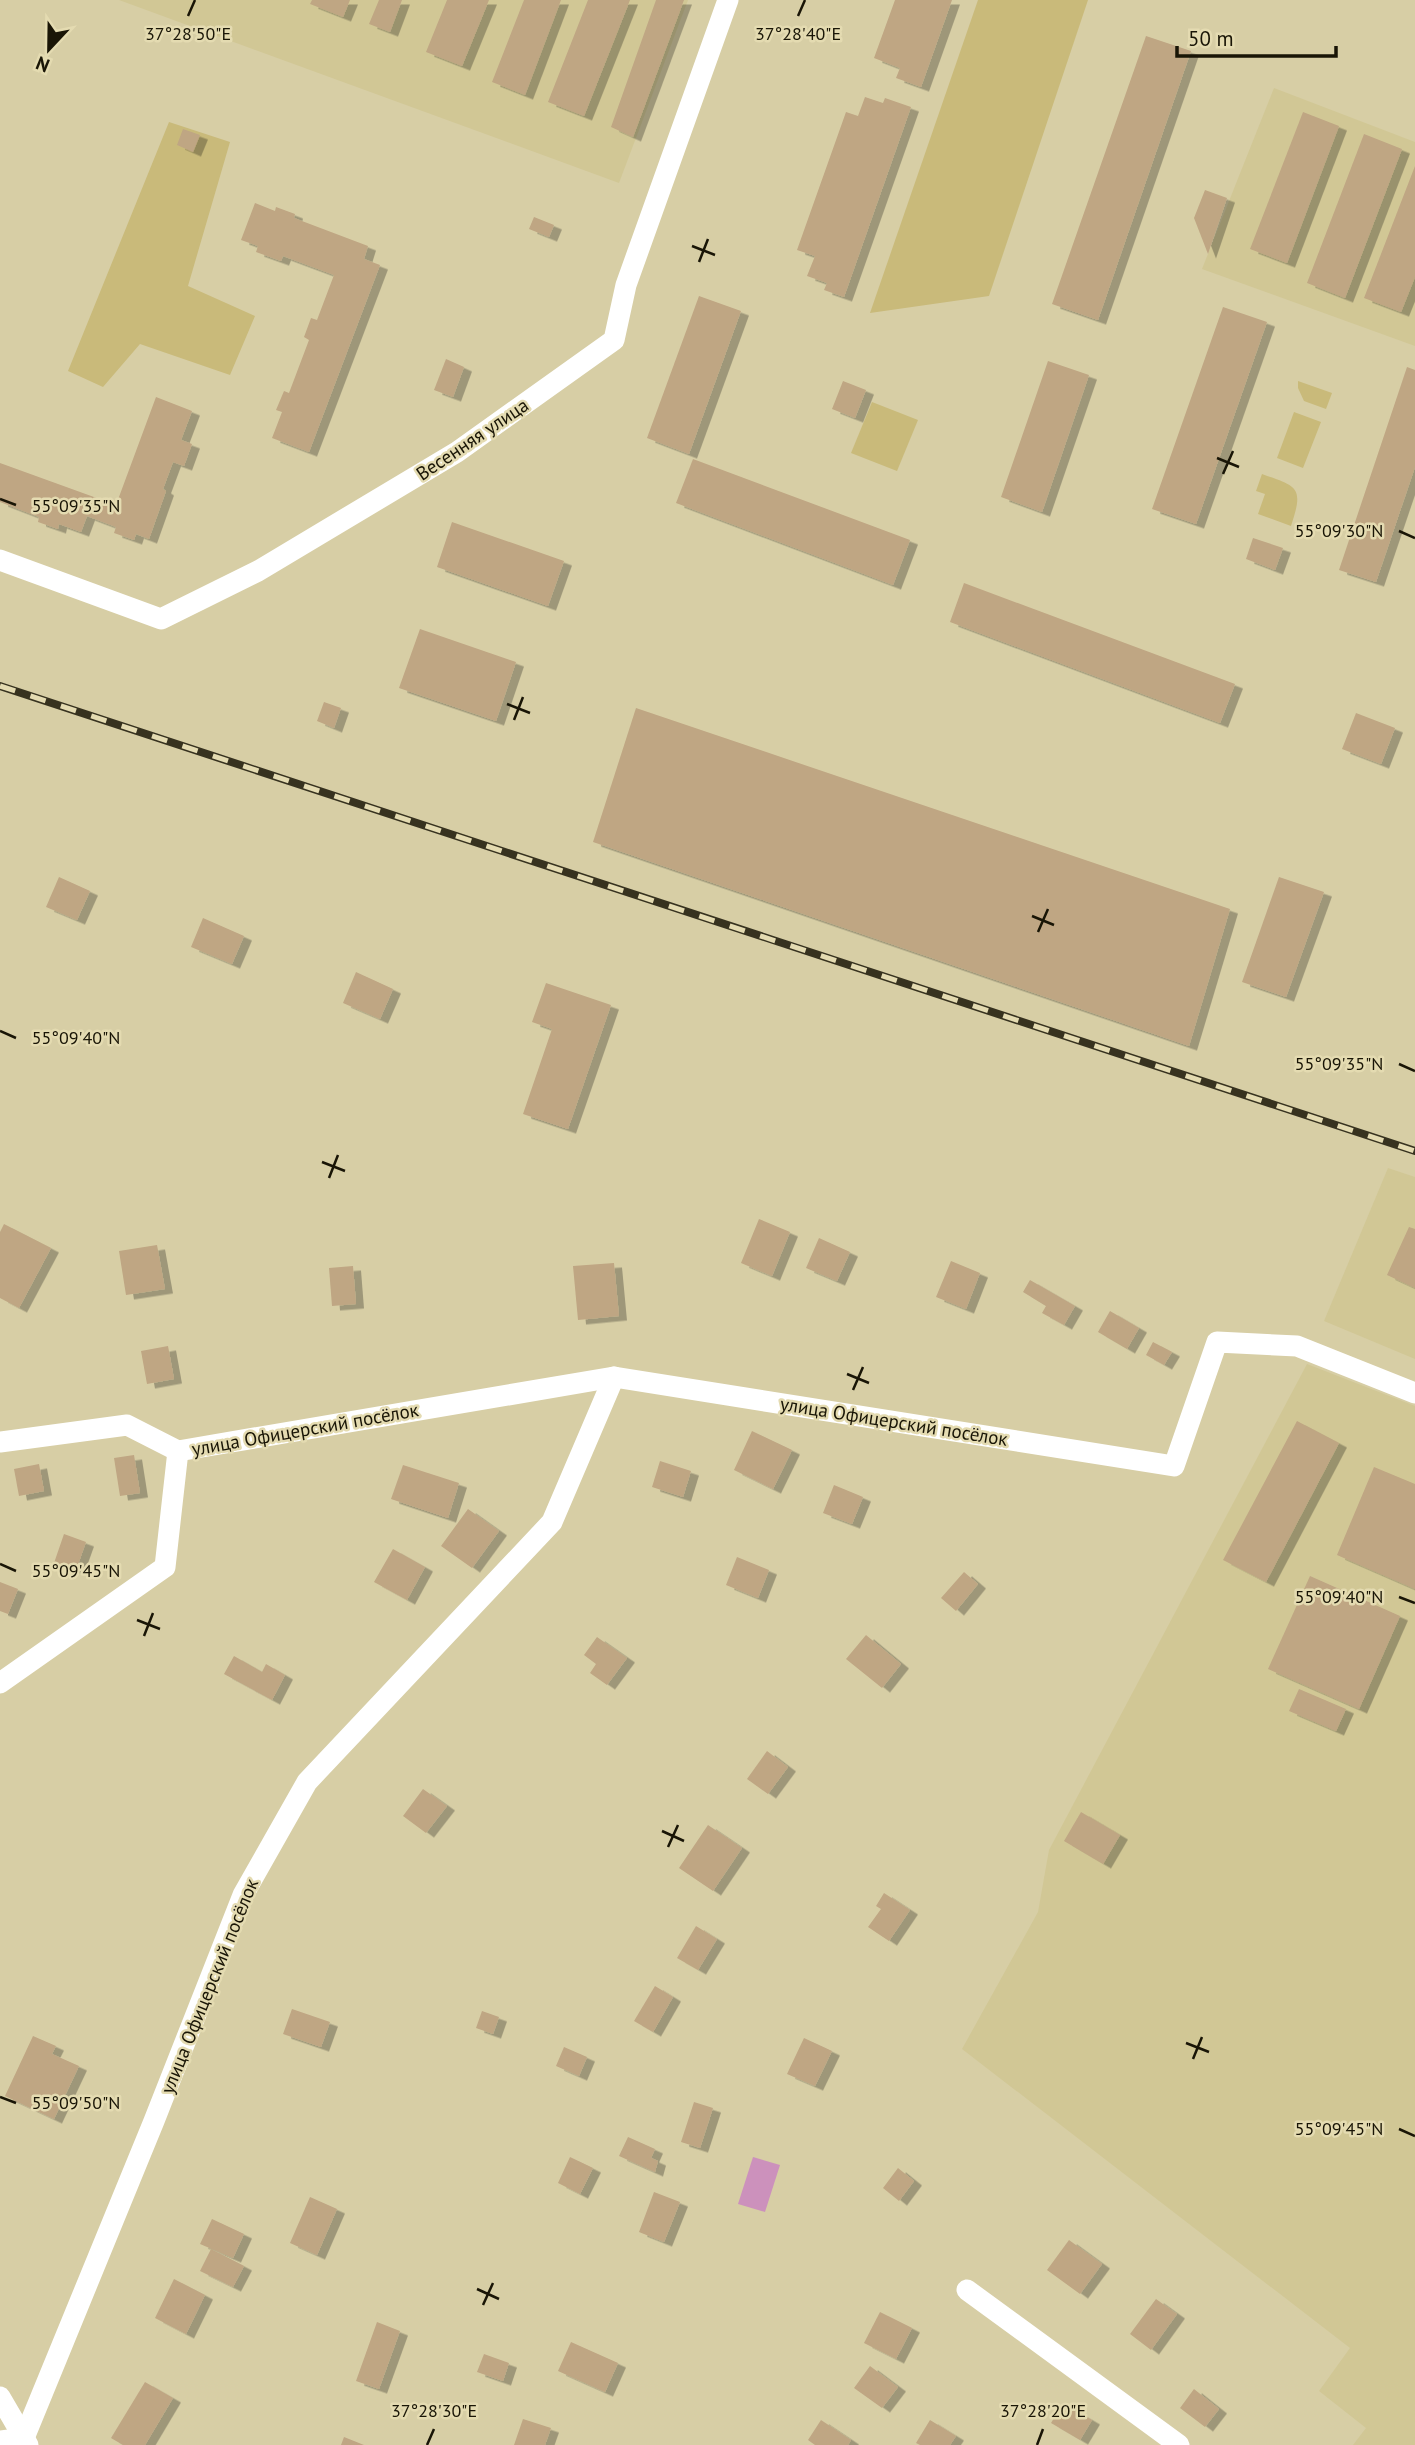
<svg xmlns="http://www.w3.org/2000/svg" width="1415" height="2445" viewBox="0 0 1415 2445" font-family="'PT Sans',sans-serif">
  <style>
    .built { fill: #d1c795 }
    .green { fill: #c9ba7a }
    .water { fill: #cc91bc }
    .building { fill: #bfa683; filter: url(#shadow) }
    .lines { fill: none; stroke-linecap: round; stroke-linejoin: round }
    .minor { stroke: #fff; stroke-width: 21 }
    .rail-casing { stroke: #37321f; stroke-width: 8 }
    .rail { stroke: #e4dbb1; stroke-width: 5; stroke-dasharray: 16; stroke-linecap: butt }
    .ticks { fill: none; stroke: #191506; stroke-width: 2.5 }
    .labels { text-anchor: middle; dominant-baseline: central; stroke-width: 5; stroke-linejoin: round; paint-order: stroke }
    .street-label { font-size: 19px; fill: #191506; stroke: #e4dbb1 }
    .ticks-label { font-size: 18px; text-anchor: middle; fill: #191506; stroke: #e4dbb1; stroke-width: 5; stroke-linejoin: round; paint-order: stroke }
  </style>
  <defs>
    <filter id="shadow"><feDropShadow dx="8" dy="4.5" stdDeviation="0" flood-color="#0004"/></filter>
  </defs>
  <rect width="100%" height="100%" fill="#d7cea5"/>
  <!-- built -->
  <g class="built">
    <path d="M119 0H688L619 183Z"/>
    <path d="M1274 88 1415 142V346L1202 269Z"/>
    <path d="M1388 1168 1415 1177V1359L1324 1321Z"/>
    <path d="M1307 1364 1415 1406V2445H1353L1366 2428 1319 2391 1350 2348 962 2049 1038 1912 1049 1850Z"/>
  </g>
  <!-- green -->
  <g class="green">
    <path d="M978 0H1088L989 296 870 313Z"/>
    <path d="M169 122 230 142 188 286 255 316 230 375 140 344 103 387 68 371Z"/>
    <path d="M1298 381 1332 393 1326 409 1304 401 1298 388Z"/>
    <path d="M872 402 918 420 897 471 851 453Z"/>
    <path d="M1294 412 1321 422 1303 468 1277 458Z"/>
    <path d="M1262 474C1298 487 1304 487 1291 526L1258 514 1265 494 1256 491Z"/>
  </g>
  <!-- water -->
  <path class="water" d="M753 2157 780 2165 765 2212 738 2204Z"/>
  <!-- building -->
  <g class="building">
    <path d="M312 0H350L343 17 310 4Z"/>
    <path d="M379 0H402L390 32 369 24Z"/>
    <path d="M447 0H489L462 66 426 52Z"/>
    <path d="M524 0H561L525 95 492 82Z"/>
    <path d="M588 0H630L584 116 548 102Z"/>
    <path d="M656 0H684L633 137 611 127Z"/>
    <path d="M895 0H952L921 87 896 78 900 68 874 58Z"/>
    <path d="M1146 36 1191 51 1098 320 1052 304Z"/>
    <path d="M865 97 883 103 885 98 911 107 844 297 824 290 827 283 807 276 815 256 797 250 846 112 858 116Z"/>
    <path d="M1303 112 1339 126 1287 263 1250 249Z"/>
    <path d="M183 129 200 135 193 152 177 145Z"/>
    <path d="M1364 134 1402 149 1345 298 1307 283Z"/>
    <path d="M1415 166V277L1401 312 1364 298Z"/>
    <path d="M1205 190 1227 198 1208 254 1194 218Z"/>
    <path d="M255 203 275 211 276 207 295 214 294 218 368 246 364 259 380 265 309 452 272 438 282 412 276 410 284 391 289 393 309 340 304 337 311 318 317 320 334 275 283 256 281 261 256 252 258 246 241 240Z"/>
    <path d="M534 217 554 225 549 237 529 229Z"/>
    <path d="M699 296 741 311 689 454 647 438Z"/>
    <path d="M1223 307 1267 322 1196 524 1152 509Z"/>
    <path d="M446 359 464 367 453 397 434 390Z"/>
    <path d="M1048 361 1089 375 1042 512 1001 497Z"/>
    <path d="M1407 367 1415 370V467L1376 582 1339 570Z"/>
    <path d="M843 381 866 390 855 418 832 409Z"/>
    <path d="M156 397 192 411 181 440 192 444 184 466 173 462 163 489 166 491 149 539 136 534 134 540 114 533 116 527 87 516 81 532 59 524 58 529 38 522 39 517 0 502V463L116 505Z"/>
    <path d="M693 459 910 540 893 585 676 503Z"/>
    <path d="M452 522 564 561 548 606 437 567Z"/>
    <path d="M1253 538 1283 548 1275 570 1246 559Z"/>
    <path d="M964 583 1235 684 1220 723 950 622Z"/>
    <path d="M420 629 516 662 496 721 399 688Z"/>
    <path d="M324 702 341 708 334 728 317 721Z"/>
    <path d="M636 708 1230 909 1189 1046 593 842Z"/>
    <path d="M1356 713 1395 728 1381 764 1342 749Z"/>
    <path d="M59 877 90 891 77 920 46 907Z"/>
    <path d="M1279 877 1324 892 1286 997 1242 982Z"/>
    <path d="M203 918 244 936 232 964 191 947Z"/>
    <path d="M356 972 393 989 380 1019 343 1003Z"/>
    <path d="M546 983 611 1005 568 1129 523 1114 552 1029 532 1022Z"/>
    <path d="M759 1219 790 1232 772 1276 741 1263Z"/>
    <path d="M4 1224 51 1248 19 1308 0 1298V1232Z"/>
    <path d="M1409 1227 1415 1229V1288L1387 1275Z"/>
    <path d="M819 1238 850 1252 837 1281 806 1268Z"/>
    <path d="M157 1245 165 1289 126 1295 119 1251Z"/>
    <path d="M951 1261 980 1273 966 1309 936 1297Z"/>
    <path d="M614 1263 619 1316 578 1320 573 1266Z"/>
    <path d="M353 1266 356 1304 332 1306 329 1268Z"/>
    <path d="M1030 1280 1075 1306 1064 1325 1042 1313 1046 1306 1023 1292Z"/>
    <path d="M1110 1311 1139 1328 1127 1349 1098 1332Z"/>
    <path d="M1153 1342 1172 1352 1164 1365 1146 1355Z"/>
    <path d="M168 1346 174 1379 147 1384 141 1351Z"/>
    <path d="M1297 1421 1339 1443 1266 1582 1223 1560Z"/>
    <path d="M752 1431 792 1450 773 1489 734 1470Z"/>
    <path d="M134 1455 140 1493 120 1496 114 1458Z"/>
    <path d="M660 1461 691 1471 683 1497 652 1487Z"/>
    <path d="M39 1464 44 1491 19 1496 14 1469Z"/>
    <path d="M403 1465 459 1483 448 1518 391 1499Z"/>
    <path d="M1374 1467 1415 1484V1589L1337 1555Z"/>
    <path d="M834 1485 863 1497 852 1524 823 1513Z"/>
    <path d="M468 1509 499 1531 472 1568 441 1546Z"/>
    <path d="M64 1534 86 1542 76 1570 54 1563Z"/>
    <path d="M393 1549 425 1567 407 1600 374 1582Z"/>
    <path d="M737 1557 769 1570 758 1598 726 1585Z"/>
    <path d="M964 1572 978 1584 956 1611 941 1598Z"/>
    <path d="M1310 1576 1400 1616 1359 1709 1268 1669Z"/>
    <path d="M0 1582 18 1589 8 1614 0 1611Z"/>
    <path d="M866 1635 901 1664 882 1688 846 1659Z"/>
    <path d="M597 1637 627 1658 607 1685 590 1673 596 1664 584 1655Z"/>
    <path d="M234 1656 262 1672 266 1664 285 1675 272 1700 224 1674Z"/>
    <path d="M1299 1689 1346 1709 1336 1731 1289 1711Z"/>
    <path d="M767 1751 788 1767 768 1794 747 1779Z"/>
    <path d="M423 1789 447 1806 426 1833 403 1816Z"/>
    <path d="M1081 1812 1120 1835 1103 1864 1064 1841Z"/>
    <path d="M708 1825 742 1848 713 1891 679 1868Z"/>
    <path d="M884 1893 910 1910 889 1941 868 1927 881 1909 876 1906Z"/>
    <path d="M696 1926 717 1939 698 1970 677 1958Z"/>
    <path d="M655 1986 673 1997 653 2032 634 2021Z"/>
    <path d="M292 2009 330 2022 321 2047 283 2034Z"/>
    <path d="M482 2011 499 2017 493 2034 476 2028Z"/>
    <path d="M33 2036 56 2046 52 2054 79 2066 54 2119 5 2096Z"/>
    <path d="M804 2038 832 2051 815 2086 787 2074Z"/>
    <path d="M564 2047 587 2057 579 2076 556 2066Z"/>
    <path d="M694 2102 713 2108 700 2148 681 2142Z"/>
    <path d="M628 2137 655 2149 651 2158 658 2161 655 2172 619 2156Z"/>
    <path d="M570 2157 593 2168 580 2194 558 2183Z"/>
    <path d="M898 2168 914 2181 899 2201 883 2188Z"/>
    <path d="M654 2192 680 2202 664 2242 639 2232Z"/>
    <path d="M310 2197 337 2209 317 2255 290 2243Z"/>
    <path d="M212 2219 244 2234 233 2258 200 2244Z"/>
    <path d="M1069 2240 1102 2264 1080 2294 1047 2270Z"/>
    <path d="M211 2249 244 2266 233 2287 200 2271Z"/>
    <path d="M174 2279 205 2295 186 2334 155 2318Z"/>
    <path d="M1156 2299 1177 2314 1151 2350 1130 2334Z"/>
    <path d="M880 2312 912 2328 896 2359 864 2343Z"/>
    <path d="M377 2322 400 2331 379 2389 356 2381Z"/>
    <path d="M571 2342 618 2363 605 2392 558 2371Z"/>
    <path d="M484 2354 509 2363 503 2381 477 2372Z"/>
    <path d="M870 2366 898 2387 882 2408 854 2388Z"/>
    <path d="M145 2382 173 2398 145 2445H123L111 2438Z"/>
    <path d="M1194 2389 1219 2409 1205 2427 1180 2408Z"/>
    <path d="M1063 2403 1092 2420 1080 2440 1051 2423Z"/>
    <path d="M523 2419 551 2428 545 2445H514Z"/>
    <path d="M821 2420 851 2440 848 2445H815L808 2440Z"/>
    <path d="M930 2420 956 2436 950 2445H920L916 2443Z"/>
    <path d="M344 2437 364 2445H341Z"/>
  </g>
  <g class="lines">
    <!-- minor -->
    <g class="minor">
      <path d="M0 560 161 619 258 571 457 452 614 340 626 285 728 0"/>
      <path d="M0 1442 127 1425 178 1451 614 1377 1174 1466 1217 1342 1297 1346 1415 1393"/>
      <path d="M0 1683 165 1567 178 1451"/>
      <path d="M967 2290 1179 2445"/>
      <path d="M0 2397 28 2445"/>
      <path d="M0 2441 24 2438 154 2121 243 1895 307 1782 552 1522 614 1377"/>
    </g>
    <defs>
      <path id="rail" d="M0 686 1415 1151"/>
    </defs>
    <!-- rail casing -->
    <use href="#rail" class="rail-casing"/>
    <!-- rail -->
    <use href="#rail" class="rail"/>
  </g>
  <!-- ticks -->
  <path class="ticks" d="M188 16 195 0M798 16 805 0M692 246 715 255M699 262 708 239M1217 458 1239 467M1223 474 1233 451M0 499 16 505M1399 531 1415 538M507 704 530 713M514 720 523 697M1032 916 1054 925M1038 932 1048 909M0 1031 16 1038M1399 1064 1415 1071M322 1162 345 1171M329 1178 338 1155M847 1374 869 1383M853 1390 863 1367M0 1564 16 1571M1399 1597 1415 1603M137 1620 160 1629M144 1636 153 1613M662 1831 684 1841M668 1847 678 1825M1186 2043 1209 2052M1193 2059 1202 2037M0 2097 16 2103M1399 2129 1415 2136M477 2289 499 2299M483 2305 493 2283M427 2445 434 2429M1037 2445 1043 2429"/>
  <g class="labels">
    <!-- street labels -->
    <g class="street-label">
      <text transform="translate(472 439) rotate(-34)">Весенняя улица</text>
      <text transform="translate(894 1421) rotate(9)">улица Офицерский посёлок</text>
      <text transform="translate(305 1429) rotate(-10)">улица Офицерский посёлок</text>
      <text transform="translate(209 1986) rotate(-68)">улица Офицерский посёлок</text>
    </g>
  </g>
  <g class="ticks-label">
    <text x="188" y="40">37°28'50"E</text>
    <text x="798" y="40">37°28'40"E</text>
    <text x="76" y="512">55°09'35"N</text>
    <text x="1339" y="537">55°09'30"N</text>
    <text x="76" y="1044">55°09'40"N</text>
    <text x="1339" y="1070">55°09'35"N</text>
    <text x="76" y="1577">55°09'45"N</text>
    <text x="1339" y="1603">55°09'40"N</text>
    <text x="76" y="2109">55°09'50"N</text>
    <text x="1339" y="2135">55°09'45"N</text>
    <text x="434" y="2417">37°28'30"E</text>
    <text x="1043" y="2417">37°28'20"E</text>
  </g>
  <!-- north arrow -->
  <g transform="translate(49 49) rotate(202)" stroke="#e4dbb1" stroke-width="5" paint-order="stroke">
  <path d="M0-5L12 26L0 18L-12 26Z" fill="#191506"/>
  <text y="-10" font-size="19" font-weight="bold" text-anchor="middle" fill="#191506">N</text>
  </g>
  <!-- scale -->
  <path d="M1177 46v10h159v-10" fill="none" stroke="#191506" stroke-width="3.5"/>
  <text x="1188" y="46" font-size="21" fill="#191506" stroke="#e4dbb1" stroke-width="5" paint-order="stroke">50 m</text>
</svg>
